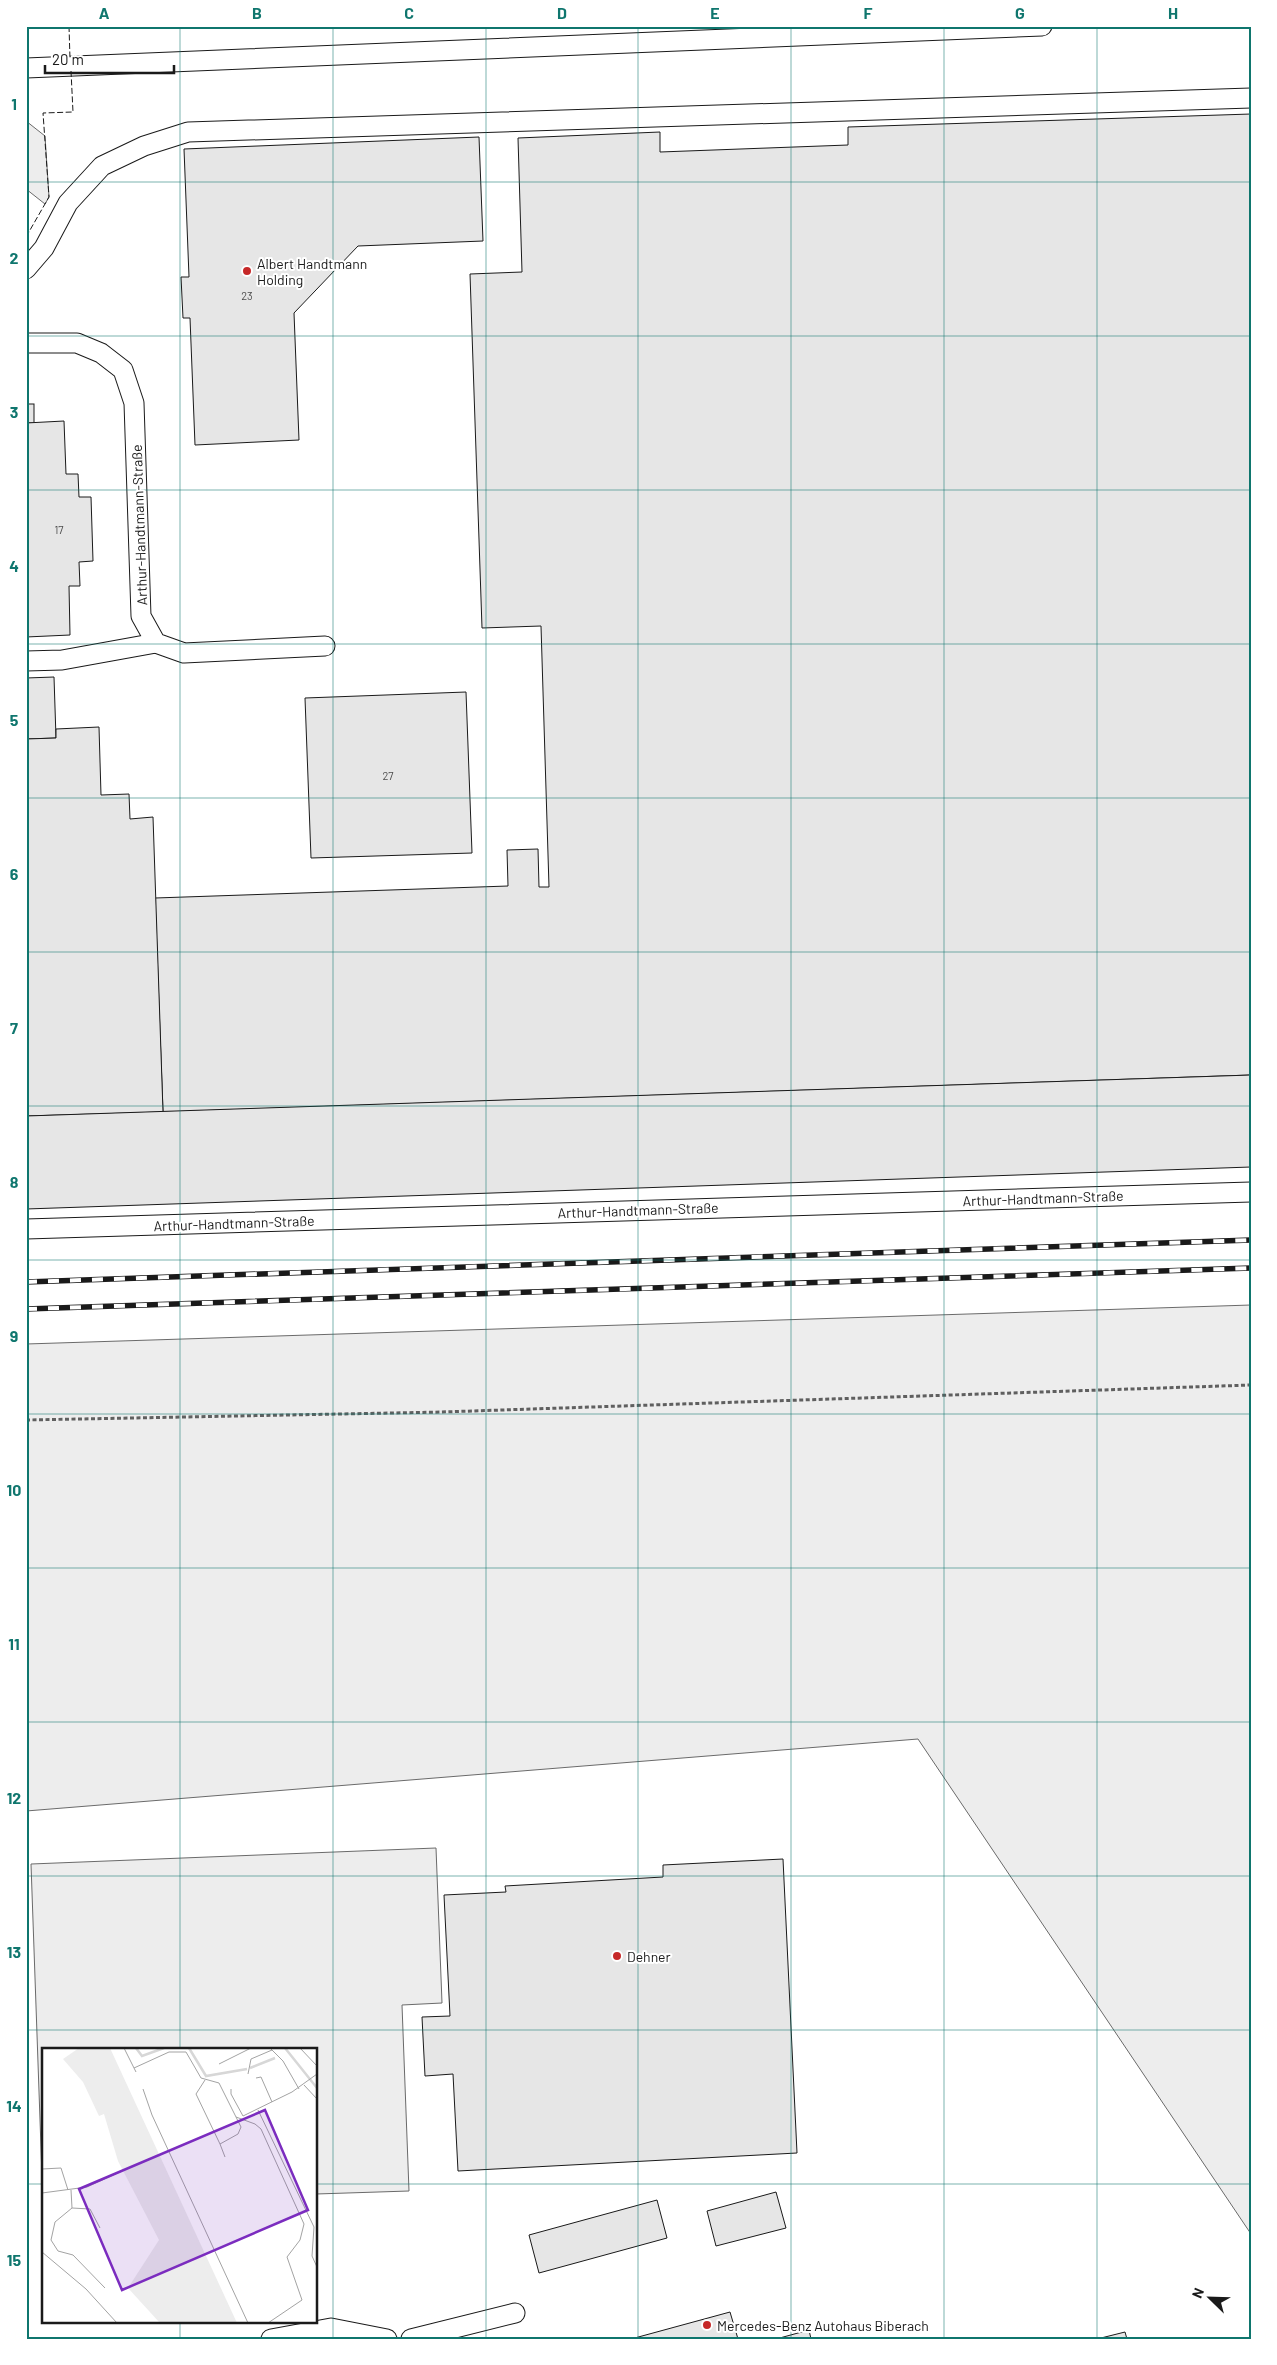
<svg xmlns="http://www.w3.org/2000/svg" width="1277" height="2365" viewBox="0 0 1277 2365" font-family="Barlow,sans-serif">
  <style>
    .built { fill: #ededed; stroke: #6a6a6a }
    .building { fill: #e6e6e6; stroke: #1a1a1a }
    .lines { fill: none; stroke-linecap: round; stroke-linejoin: round }
    .lane-casing { stroke: #1a1a1a; stroke-width: 21 }
    .path { stroke: #5f5f5f; stroke-width: 3; stroke-dasharray: 4 2.5; stroke-linecap: butt }
    .lane { stroke: #fff; stroke-width: 19 }
    .rail-casing { stroke: #1a1a1a; stroke-width: 5.5 }
    .rail { stroke: #fff; stroke-width: 4; stroke-dasharray: 11; stroke-linecap: butt }
    .fence { stroke: #1a1a1a; stroke-width: 1; stroke-dasharray: 6 2.5; stroke-linecap: butt }
    .grid { fill: none; stroke: #0f766e; stroke-width: 1; stroke-opacity: 0.55 }
    .poi-dot { fill: #c62828; stroke: #fff; stroke-width: 2 }
    .labels { text-anchor: middle; dominant-baseline: central; stroke-width: 4; stroke-linejoin: round; paint-order: stroke }
    .number-label { font-size: 11px; fill: #4d4d4d }
    .poi-label { font-size: 14px; fill: #1a1a1a; stroke: #fff; text-anchor: start }
    .street-label { font-size: 14px; fill: #1a1a1a; stroke: #fff }
    .inset-river { fill: none; stroke: #d7d7d7; stroke-width: 2.5 }
    .inset-road { fill: none; stroke: #a3a3a3; stroke-width: 1 }
    .view { fill: #7b2cbf; fill-opacity: 0.15; stroke: #7b2cbf; stroke-width: 2.5 }
    .inset-edge { fill: none; stroke: #1a1a1a; stroke-width: 2.5 }
    .neatline { fill: none; stroke: #0f766e; stroke-width: 2 }
    .grid-label { font-size: 16px; text-anchor: middle; font-weight: bold; fill: #0f766e }
  </style>
  <rect width="100%" height="100%" fill="#fff"/>
  <!-- built -->
  <g class="built">
    <path d="M26 121 45 136 49 197 45 204 26 189Z"/>
    <path d="M1251 1305V2234L918 1739 26 1811V1344Z"/>
    <path d="M436 1848 442 2003 402 2005 409 2191 316 2194V2049H44L43 2205 31 1864Z"/>
  </g>
  <!-- building -->
  <g class="building">
    <path d="M1251 114V1075L163 1112 155 898 508 886 507 850 538 849 539 887H549L541 626 482 628 470 274 522 272 518 138 660 132V152L848 145V127Z"/>
    <path d="M479 137 483 241 358 246 294 313 299 440 195 445 190 318H183L181 277H189L184 149Z"/>
    <rect x="26" y="404" width="8" height="19"/>
    <path d="M64 421 66 474H78L79 497H91L93 561 79 562 80 586H69L70 635 26 637V423Z"/>
    <path d="M54 677 56 738 26 739V678Z"/>
    <path d="M466 692 472 853 311 858 305 698Z"/>
    <path d="M99 727 101 795 129 794 130 819 153 817 163 1112 26 1116V739L56 738V729Z"/>
    <path d="M1251 1075V1167L26 1209V1116Z"/>
    <path d="M783 1859 797 2153 458 2171 453 2074 425 2076 422 2017 450 2016 444 1895 506 1892 505 1886 663 1877V1865Z"/>
    <path d="M776 2192 786 2228 716 2246 707 2211Z"/>
    <path d="M657 2200 667 2238 539 2273 529 2235Z"/>
    <path d="M730 2312 738 2339H631Z"/>
    <path d="M809 2330 811 2339H776Z"/>
    <path d="M1125 2332 1127 2339H1097Z"/>
  </g>
  <g class="lines">
    <defs>
      <g id="lane">
        <path d="M26 68 1042 26"/>
        <path d="M26 269 44 248 68 203 102 166 144 146 188 132 1251 98"/>
        <path d="M26 343H77L101 353 123 370 134 403 141 616 156 643 184 653 325 646"/>
        <path d="M26 661 62 660 156 643"/>
        <path d="M26 1229 1251 1192"/>
        <path d="M271 2339 331 2328 387 2339"/>
        <path d="M411 2339 515 2313"/>
      </g>
    </defs>
    <!-- lane casing -->
    <use href="#lane" class="lane-casing"/>
    <!-- path -->
    <path class="path" d="M26 1420 442 1412 1251 1385"/>
    <!-- lane -->
    <use href="#lane" class="lane"/>
    <defs>
      <g id="rail">
        <path d="M26 1282 1251 1240"/>
        <path d="M26 1309 1251 1268"/>
      </g>
    </defs>
    <!-- rail casing -->
    <use href="#rail" class="rail-casing"/>
    <!-- rail -->
    <use href="#rail" class="rail"/>
    <!-- fence -->
    <g class="fence">
      <path d="M69 26 70 59"/>
      <path d="M26 237 49 197 43 113 73 112 71 71"/>
    </g>
  </g>
  <!-- grid -->
  <path class="grid" d="M180 26V2049M333 26V2339M486 26V2339M638 26V2339M791 26V2339M944 26V2339M1097 26V2339M26 182H1251M26 336H1251M26 490H1251M26 644H1251M26 798H1251M26 952H1251M26 1106H1251M26 1260H1251M26 1414H1251M26 1568H1251M26 1722H1251M26 1876H1251M26 2030H1251M26 2184H44M316 2184H1251M180 2321V2339"/>
  <!-- markers -->
  <g class="poi-dot">
    <circle cx="247" cy="271" r="5"/>
    <circle cx="617" cy="1956" r="5"/>
    <circle cx="707" cy="2325" r="5"/>
  </g>
  <g class="labels">
    <!-- number labels -->
    <g class="number-label">
      <text x="247" y="295">23</text>
      <text x="59" y="529">17</text>
      <text x="388" y="775">27</text>
    </g>
    <!-- poi labels -->
    <g class="poi-label">
      <text x="257" y="263">Albert Handtmann<tspan x="257" dy="16">Holding</tspan></text>
      <text x="627" y="1956">Dehner</text>
      <text x="717" y="2325">Mercedes-Benz Autohaus Biberach</text>
    </g>
    <!-- street labels -->
    <g class="street-label">
      <text transform="translate(139 525) rotate(-92)">Arthur-Handtmann-Straße</text>
      <text transform="translate(1043 1198) rotate(-2)">Arthur-Handtmann-Straße</text>
      <text transform="translate(638 1210) rotate(-2)">Arthur-Handtmann-Straße</text>
      <text transform="translate(234 1223) rotate(-2)">Arthur-Handtmann-Straße</text>
    </g>
  </g>
  <!-- overview -->
  <g transform="translate(42 2048)">
    <rect width="275" height="275" fill="#fff"/>
    <path d="M37 0H68L195 275H118L86 240 117 192 76 113 62 66 57 68 41 34 21 11Z" fill="#ededed"/>
    <path class="inset-river" d="M94 0 100 8 122 0M147 0 164 28 205 21M243 0 275 40M208 20 233 10"/>
    <path class="inset-road" d="M82 0 94 24M228 0 241 13 257 41M258 0 275 18M177 16 209 0M92 20 127 4H144L159 30 177 35 199 79 196 86 178 96 183 109M206 26 209 11 230 2M214 30 219 29 230 54M163 32 154 46 178 96M262 37 275 51M101 41 110 67 206 275M189 41V46L201 68 250 44 275 26M216 62 272 179 270 208 275 219M194 69 213 76 219 81 262 176 258 192 245 209 260 252 226 275M0 121 19 120 26 142M29 142 30 160 13 174 9 192 16 203 31 207 63 240M0 145 45 139 80 123M30 160 48 161 58 180M0 204 44 241 75 275"/>
    <path class="view" d="M223 62 266 162 80 242 37 141Z"/>
    <rect width="275" height="275" class="inset-edge"/>
  </g>
  <!-- border -->
  <rect width="1277" height="2365" fill="none" stroke="#ffffff" stroke-width="55"/>
  <!-- north arrow -->
  <g transform="translate(1210 2298) rotate(293)" stroke="#ffffff" stroke-width="4" paint-order="stroke">
  <path d="M0-4L9 19L0 12L-9 19Z" fill="#1a1a1a"/>
  <text y="-8" font-size="14" font-weight="bold" text-anchor="middle" fill="#1a1a1a">N</text>
  </g>
  <!-- scale -->
  <path d="M45 65v8h129v-8" fill="none" stroke="#1a1a1a" stroke-width="2.5"/>
  <text x="52" y="65" font-size="15" fill="#1a1a1a" stroke="#ffffff" stroke-width="4" paint-order="stroke">20 m</text>
  <rect x="28" y="28" width="1222" height="2310" class="neatline"/>
  <g class="grid-label">
    <text x="104" y="19">A</text>
    <text x="257" y="19">B</text>
    <text x="409" y="19">C</text>
    <text x="562" y="19">D</text>
    <text x="715" y="19">E</text>
    <text x="868" y="19">F</text>
    <text x="1020" y="19">G</text>
    <text x="1173" y="19">H</text>
    <text x="14" y="110">1</text>
    <text x="14" y="264">2</text>
    <text x="14" y="418">3</text>
    <text x="14" y="572">4</text>
    <text x="14" y="726">5</text>
    <text x="14" y="880">6</text>
    <text x="14" y="1034">7</text>
    <text x="14" y="1188">8</text>
    <text x="14" y="1342">9</text>
    <text x="14" y="1496">10</text>
    <text x="14" y="1650">11</text>
    <text x="14" y="1804">12</text>
    <text x="14" y="1958">13</text>
    <text x="14" y="2112">14</text>
    <text x="14" y="2266">15</text>
  </g>
</svg>
